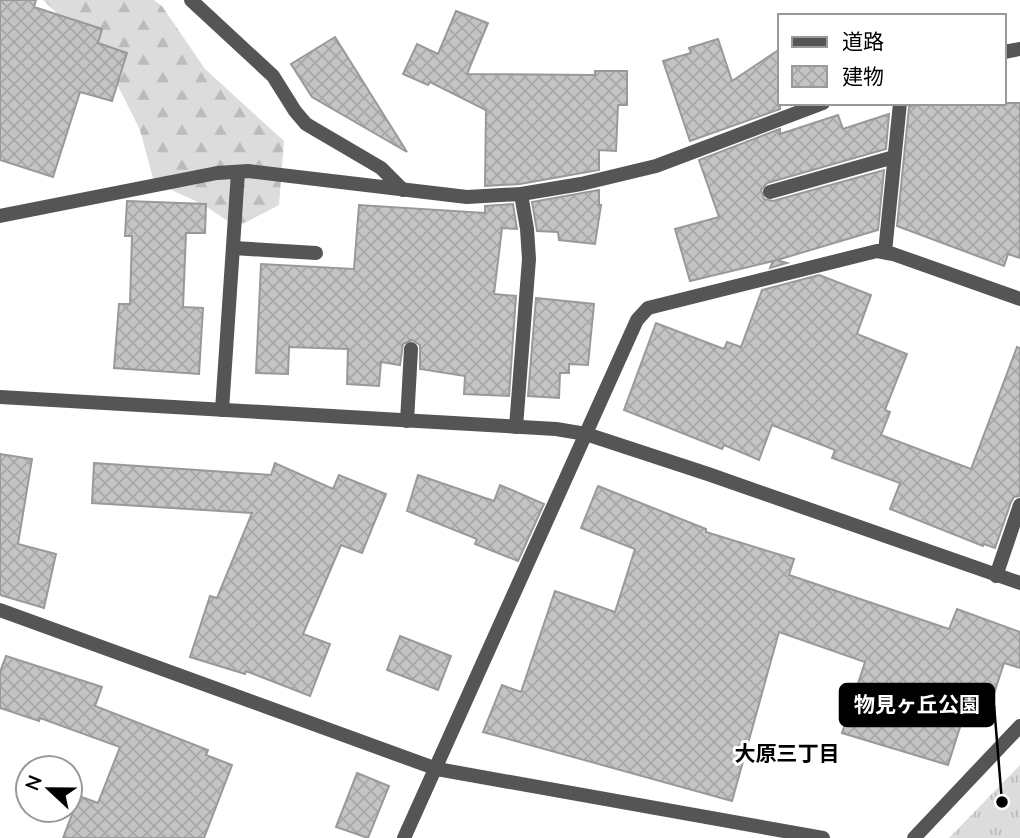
<svg xmlns="http://www.w3.org/2000/svg" width="1020" height="838" viewBox="0 0 1020 838" font-family="Mulish,'Noto Sans JP',sans-serif">
  <style>
    .forest { fill: url(#forest-firs) }
    .park { fill: url(#park-tufts) }
    .building { fill: url(#building-cross-hatch); stroke: #999; stroke-width: 2 }
    .lines { fill: none; stroke-linecap: round; stroke-linejoin: round }
    .service { stroke: #555; stroke-width: 14 }
    .minor { stroke: #555; stroke-width: 14 }
    .labels { text-anchor: middle; dominant-baseline: central; stroke-width: 6; stroke-linejoin: round; paint-order: stroke }
    .neighbourhood-label { font-size: 21px; font-weight: bold; fill: #000; stroke: #fff }
    .leader { fill: none; stroke: #000; stroke-width: 2.5 }
    .callout-dot { fill: #000; stroke: #fff; stroke-width: 2.5 }
    .callout { fill: #000; stroke: #000; stroke-width: 2.5 }
    .callout-label { font-size: 21px; text-anchor: middle; font-weight: bold; fill: #fff }
  </style>
  <defs>
    <pattern id="forest-firs" width="22" height="20" patternUnits="userSpaceOnUse" patternTransform="scale(1.75)"><rect width="22" height="20" fill="#dcdcdc"/><path d="M5 1l3.5 6h-7zM16 11l3.5 6h-7z" fill="#bbb"/></pattern>
    <pattern id="park-tufts" width="24" height="20" patternUnits="userSpaceOnUse" patternTransform="scale(1.75)"><rect width="24" height="20" fill="#dcdcdc"/><path d="M3 7l-1-3M5 7V3M7 7l1-3M15 17l-1-3M17 17v-4M19 17l1-3" fill="none" stroke="#bbb"/></pattern>
    <pattern id="building-cross-hatch" width="8" height="8" patternUnits="userSpaceOnUse" patternTransform="scale(1.75)"><rect width="8" height="8" fill="#c4c4c4"/><path d="M0 0l8 8M0 8l8-8" fill="none" stroke="#a7a7a7"/></pattern>
  </defs>
  <rect width="100%" height="100%" fill="#fff"/>
  <!-- forest -->
  <path class="forest" d="M43 0H154L162 6 205 69 284 141 279 205 237 227 202 204 154 182 140 130 105 60Z"/>
  <!-- park -->
  <path class="park" d="M1020 765V838H949Z"/>
  <!-- building -->
  <g class="building">
    <path d="M0 0H36L34 7 102 29 98 43 127 53 112 101 80 92 53 177 0 160Z"/>
    <path d="M456 11 488 23 467 74 595 75V71H627V105H618L616 151 599 150V170L520 184 485 186 486 110 430 82 428 85 403 74 417 44 438 54Z"/>
    <path d="M335 37 407 152 312 97 291 64Z"/>
    <path d="M718 39 732 81 780 49V109L690 141 663 61 691 53 689 48Z"/>
    <path d="M920 103H1020V258L1008 254 1004 266 897 226 909 107Z"/>
    <path d="M889 114 886 149 767 183 761 190 764 199 773 201 884 170 878 230 777 260 787 263 770 268 773 261 690 281 675 229 719 217 699 160 780 129V134L838 115 843 129Z"/>
    <path d="M599 190V205H601L595 244 559 240 558 232 537 231 532 202Z"/>
    <path d="M127 201 206 204 205 233H186L183 307 203 308 199 374 114 368 119 304H130L132 236H125Z"/>
    <path d="M513 204 517 229 502 228 494 294 516 296 509 396 464 394 465 376 420 369V345L412 340 403 344 400 365 381 362 379 386 347 384 348 349 289 347 288 374 256 373 261 264 354 269 359 205 485 213V206Z"/>
    <path d="M819 275 871 295 857 334 907 354 885 410 890 412 881 435 971 469 1017 347 1020 348V496L1014 497 1011 502 995 548 984 544 983 546 890 509 900 483 832 458 835 450 772 425 759 460 724 445 722 449 624 410 656 323 724 349 727 342 741 347 762 290Z"/>
    <path d="M536 298 594 304 588 365 569 364V373H560L559 398 528 396Z"/>
    <path d="M0 454 32 459 18 544 56 554 44 608 0 595Z"/>
    <path d="M94 463 271 475 275 463 333 489 339 475 386 494 362 553 341 545 303 634 330 644 310 696 246 671 245 674 190 657 210 596 217 598 252 513 92 503Z"/>
    <path d="M418 475 494 501 500 485 544 504 518 561 475 544 477 539 407 511Z"/>
    <path d="M598 486 706 529V532L794 559 789 575 949 629 957 609 1020 632V668L1004 663 989 709 968 702 948 765 842 733 865 662 779 632 732 801 483 732 502 685 521 692 555 591 615 612 635 549 581 528Z"/>
    <path d="M400 636 451 656 438 690 387 670Z"/>
    <path d="M6 656 102 687 95 706 208 750 206 755 232 765 204 838H63L79 796 98 803 120 747 40 718 39 721 0 708V672Z"/>
    <path d="M357 773 389 786 368 838 336 827Z"/>
  </g>
  <g class="lines">
    <!-- service -->
    <g class="service">
      <path d="M191 0 273 76 295 111 306 124 381 168 403 190"/>
      <path d="M770 192 894 157"/>
      <path d="M233 248 316 253"/>
      <path d="M407 421 411 349"/>
      <path d="M996 576 1020 505"/>
    </g>
    <!-- minor -->
    <g class="minor">
      <path d="M1004 52 1020 49"/>
      <path d="M0 216 217 173 248 171 467 197 521 194 581 184 656 166 823 103"/>
      <path d="M885 252 900 103"/>
      <path d="M0 397 556 429 586 434 708 474 1020 583"/>
      <path d="M222 410 238 172"/>
      <path d="M516 427 529 259 527 229 521 194"/>
      <path d="M0 610 437 769 823 838"/>
      <path d="M404 838 637 320 648 308 877 251 893 254 1020 299"/>
      <path d="M914 838 1020 726"/>
    </g>
  </g>
  <g class="labels">
    <!-- neighbourhood labels -->
    <g class="neighbourhood-label">
      <text x="787" y="753">大原三丁目</text>
    </g>
  </g>
  <!-- callouts -->
  <path class="leader" d="M1002 802L994 705"/>
  <circle class="callout-dot" cx="1002" cy="802" r="7"/>
  <rect class="callout" x="840" y="684" width="154" height="42" rx="7"/>
  <g class="callout-label">
    <text x="917" y="712">物見ヶ丘公園</text>
  </g>
  <!-- legend -->
  <rect x="778" y="14" width="228" height="91" fill="#ffffff" stroke="#999999" stroke-width="2"/>
  <rect x="792" y="37" width="35" height="10" fill="#555555" stroke="#999999" stroke-width="2"/>
  <text x="842" y="49" font-size="21" fill="#000000">道路</text>
  <rect x="792" y="66" width="35" height="21" fill="url(#building-cross-hatch)" stroke="#999999" stroke-width="2"/>
  <text x="842" y="84" font-size="21" fill="#000000">建物</text>
  <!-- north arrow -->
  <g transform="translate(49 789) rotate(292)"><circle r="33" fill="#ffffff" stroke="#999999" stroke-width="2"/>
  <path d="M0-5L12 26L0 18L-12 26Z" fill="#000000"/>
  <text y="-10" font-size="19" font-weight="bold" text-anchor="middle" fill="#000000">N</text>
  </g>
</svg>
